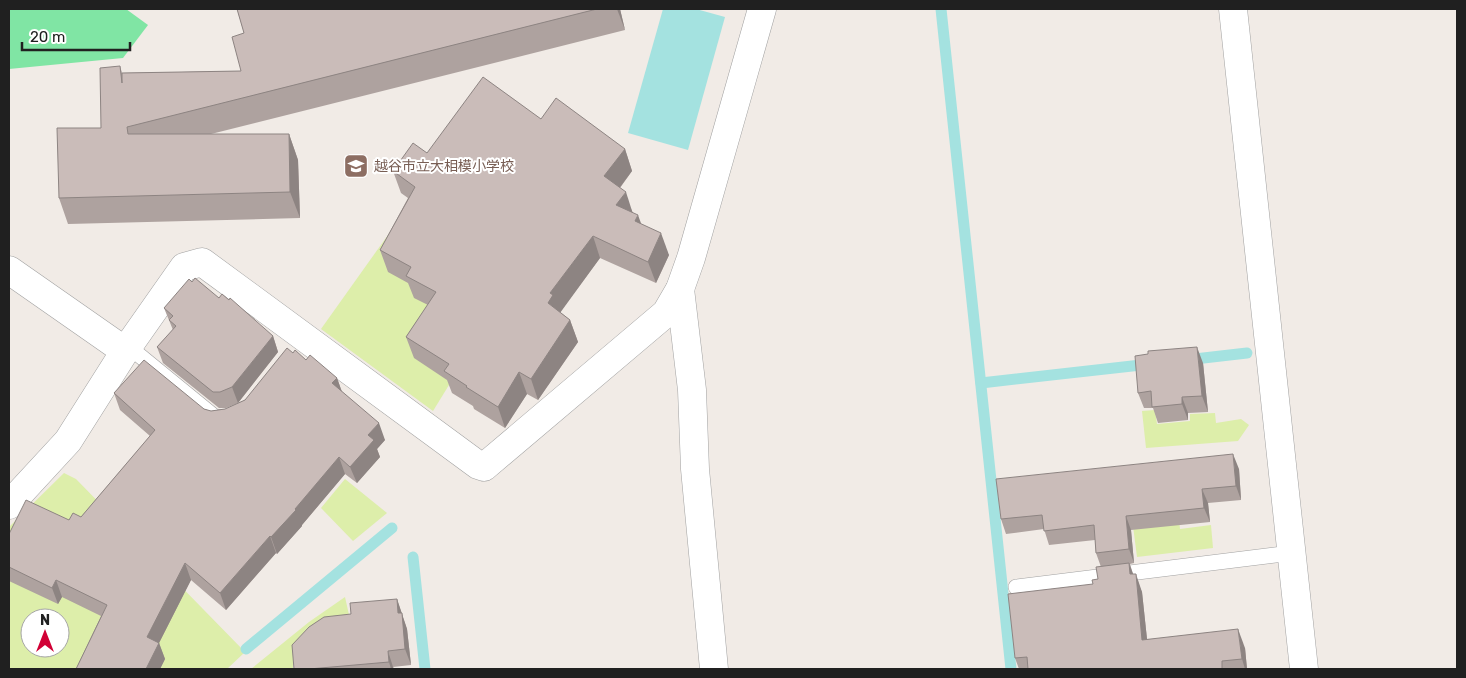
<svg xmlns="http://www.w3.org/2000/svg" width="1466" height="678" viewBox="0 0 1466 678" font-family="Rubik,'Noto Sans JP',sans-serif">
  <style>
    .grass { fill: #dea; fill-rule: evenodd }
    .pitch { fill: #80e5a4 }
    .water { fill: #a4e2e0 }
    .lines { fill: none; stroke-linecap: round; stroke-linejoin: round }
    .stream { stroke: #a4e2e0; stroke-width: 11 }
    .service-casing { stroke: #a1a1a1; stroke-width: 16 }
    .minor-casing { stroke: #a1a1a1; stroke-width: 29 }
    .tertiary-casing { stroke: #a1a1a1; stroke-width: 29 }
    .service { stroke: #fff; stroke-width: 15 }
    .minor { stroke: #fff; stroke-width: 28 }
    .tertiary { stroke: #fff; stroke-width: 28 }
    .wall { fill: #aea29f }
    .shaded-wall { fill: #8d8482 }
    .building { fill: #cabcb9; stroke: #8d8482 }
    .labels { text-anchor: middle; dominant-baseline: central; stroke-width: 4; stroke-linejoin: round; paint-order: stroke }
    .education-label { font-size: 14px; fill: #785e54; stroke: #fff; text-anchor: start }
  </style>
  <rect width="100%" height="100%" fill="#f1ebe6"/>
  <!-- grass -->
  <g class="grass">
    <path d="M410 204 489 320 433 411 321 329Z"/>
    <path d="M1155 410 1157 424 1190 421V414L1215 413 1216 423 1241 419 1249 425 1238 441 1146 448 1142 411Z"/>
    <path d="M64 473 76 479 245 652 227 669H9V527ZM30 618H60V648H30Z"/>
    <path d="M345 479 387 513 353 541 321 508Z"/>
    <path d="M1179 520 1180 529 1211 525 1213 548 1137 557 1133 526Z"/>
    <path d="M345 597 352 628 316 640 293 663V669H251L309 622Z"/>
  </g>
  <!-- pitch -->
  <path class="pitch" d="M9 9H126L148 25 123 58 9 69Z"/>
  <!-- water -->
  <path class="water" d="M663 9H696L725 17 688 150 628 133Z"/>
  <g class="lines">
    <!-- stream -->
    <g class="stream">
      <path d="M941 9 1011 669"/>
      <path d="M1186 360 1247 353"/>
      <path d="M981 383 1150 364"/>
      <path d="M413 557 425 669"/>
      <path d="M246 649 392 528"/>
    </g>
    <defs>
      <g id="service">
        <path d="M128 346 216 418 221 417"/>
        <path d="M1016 587 1291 553"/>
      </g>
      <g id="minor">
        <path d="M9 270 125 351 184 267 202 262 478 465 484 467 666 313 680 289 691 258 762 9"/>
        <path d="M680 289 692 390 695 469 714 669"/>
        <path d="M9 505 68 441 125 351"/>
      </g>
      <path id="tertiary" d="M1233 9 1304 669"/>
    </defs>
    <!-- service casing -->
    <use href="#service" class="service-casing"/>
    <!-- minor casing -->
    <use href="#minor" class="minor-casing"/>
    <!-- tertiary casing -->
    <use href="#tertiary" class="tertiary-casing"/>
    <!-- service -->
    <use href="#service" class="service"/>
    <!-- minor -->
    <use href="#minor" class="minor"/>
    <!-- tertiary -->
    <use href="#tertiary" class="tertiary"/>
  </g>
  <!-- wall -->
  <g class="wall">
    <path d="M237 9H620L625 30 211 134H289L298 160 300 218 68 224 59 198 101 128 120 66 122 73 241 71 244 33Z"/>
    <path d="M625 149 632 171 620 188 633 213 641 224 669 255 656 283 600 258 560 312 570 320 578 342 538 400 527 394 505 428 474 409 473 406 452 393 447 380 414 358 406 337 428 305 414 298 408 283 388 272 380 250 408 198 401 193 393 171 427 153Z"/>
    <path d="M192 282 219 298 273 336 278 352 238 403 226 408H219L163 363 157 347 173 330 164 308Z"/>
    <path d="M293 353 306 360 337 378 342 392 385 440 377 449 380 457 357 483 345 474 302 525V526L277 554 276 553 226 610 191 580 159 643 165 659 160 669H76L101 616 62 597 58 604 9 581V534L81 517 150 436 120 410 114 393 204 409 211 411 225 409 245 400Z"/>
    <path d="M1203 363 1208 412 1188 413V420L1158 423 1153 408H1144L1138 393Z"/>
    <path d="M1239 469 1241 500 1208 503 1210 522 1131 530 1134 563 1130 564 1133 574 1142 592 1147 639 1245 648 1247 669H1019L1015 658 1098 579 1101 567 1096 553 1095 540 1049 545 1044 529 1006 534 1001 519Z"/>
    <path d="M397 599 407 629 411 665 393 667 394 669H294L351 614Z"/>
  </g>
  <!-- shaded-wall -->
  <g class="shaded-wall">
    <path d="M617 9H620L625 30Z"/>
    <path d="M289 134 298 160 300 218 290 192Z"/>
    <path d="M625 149 632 171 612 198 604 176Z"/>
    <path d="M626 192 633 214 616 205Z"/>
    <path d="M638 215 646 237 635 221Z"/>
    <path d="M661 233 669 255 656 283 648 262Z"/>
    <path d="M593 236 600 258 560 313 548 303 550 293Z"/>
    <path d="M570 320 578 342 538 400 531 379Z"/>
    <path d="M273 336 278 352 238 403 232 387Z"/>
    <path d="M1197 347 1203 363 1208 412 1202 396Z"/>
    <path d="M519 372 527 394 505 428 498 407Z"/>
    <path d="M337 378 343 395 332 383Z"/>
    <path d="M1182 397 1188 413V420L1182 404Z"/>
    <path d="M379 423 385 440 377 449 380 457 357 483 350 467 368 435Z"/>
    <path d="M1233 454 1239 469 1241 500 1236 486Z"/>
    <path d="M339 457 345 474 302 525V526L277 554 271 537Z"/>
    <path d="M1202 489 1208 503 1210 522 1204 508Z"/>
    <path d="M1126 516 1131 530 1134 563 1129 549Z"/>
    <path d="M270 536 276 553 226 610 220 593Z"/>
    <path d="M185 563 191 580 159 643 165 659 160 669H146L147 637Z"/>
    <path d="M1129 563 1136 582 1130 574Z"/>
    <path d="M1136 574 1142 592 1149 658 1142 640Z"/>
    <path d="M56 580 62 597 58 604 52 588Z"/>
    <path d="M397 599 407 629 411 665 405 649 398 613Z"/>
    <path d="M1238 629 1245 648 1247 669H1245L1242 659Z"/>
    <path d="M388 651 393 667 394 669H391L389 662Z"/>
  </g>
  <!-- building -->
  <g class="building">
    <path d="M237 9H597L127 127 128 134H289L290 192 59 198 57 128H101L100 68 120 66 122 83V73L241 71 232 37 244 33Z"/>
    <path d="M483 77 541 119 556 98 625 149 604 176 626 192 616 205 638 215 635 221 661 233 648 262 593 236 550 293 553 295 548 303 570 320 531 379 519 372 498 407 466 387 467 386 444 371 449 364 406 337 436 292 406 276 411 267 380 250 415 187 393 171 413 143 427 153Z"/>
    <path d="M195 278 219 298 222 294 229 300 230 298 273 336 232 387 220 392H213L157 347 176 326 169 320 173 316 164 308 189 279 192 282Z"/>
    <path d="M1197 347 1202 396 1182 397V404L1152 407 1151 391 1138 393 1135 356 1148 354V351Z"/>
    <path d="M287 348 293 353 295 350 306 360 310 355 337 378 332 383 379 423 368 435 374 440 350 467 339 457 295 509 296 510 271 537 270 536 220 593 185 563 147 637 159 643 146 669H76L107 605 56 580 52 588 9 567V534L26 500 69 520 73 513 81 517 155 430 114 393 144 360 204 409 211 411 225 409 245 400Z"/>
    <path d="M1233 454 1236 486 1202 489 1204 508 1126 516 1129 549 1096 553 1094 525 1044 531 1042 515 1001 519 996 479Z"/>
    <path d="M1129 563 1130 574H1136L1142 640 1238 629 1242 659 1222 661V669H1028L1027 657 1015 658 1008 594 1093 584 1092 580 1098 579 1096 567Z"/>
    <path d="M397 599 398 613H402L405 649 388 651 389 662 309 669H294L292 645 309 627 324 617 351 614 350 603Z"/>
  </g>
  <!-- icons -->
  <defs>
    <symbol id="school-square" viewBox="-11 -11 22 22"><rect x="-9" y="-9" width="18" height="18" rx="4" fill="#8d6e63" stroke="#fff"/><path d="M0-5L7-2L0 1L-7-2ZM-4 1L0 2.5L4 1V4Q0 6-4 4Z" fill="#fff"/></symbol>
  </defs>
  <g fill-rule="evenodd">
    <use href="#school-square" x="342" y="152" width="28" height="28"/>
  </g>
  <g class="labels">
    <!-- education labels -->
    <g class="education-label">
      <text x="374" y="166">越谷市立大相模小学校</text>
    </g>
  </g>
  <!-- border -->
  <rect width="1466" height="678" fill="none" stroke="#202020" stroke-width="20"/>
  <!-- north arrow -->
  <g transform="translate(45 633)"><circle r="24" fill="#ffffff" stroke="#a6a6a6"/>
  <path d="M0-4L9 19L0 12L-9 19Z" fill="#d10035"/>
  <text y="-8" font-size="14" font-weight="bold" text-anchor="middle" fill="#202020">N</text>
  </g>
  <!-- scale -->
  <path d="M22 42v8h108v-8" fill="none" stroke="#202020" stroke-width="2.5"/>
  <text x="30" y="42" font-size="15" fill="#202020" stroke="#ffffff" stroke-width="4" paint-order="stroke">20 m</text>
</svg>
